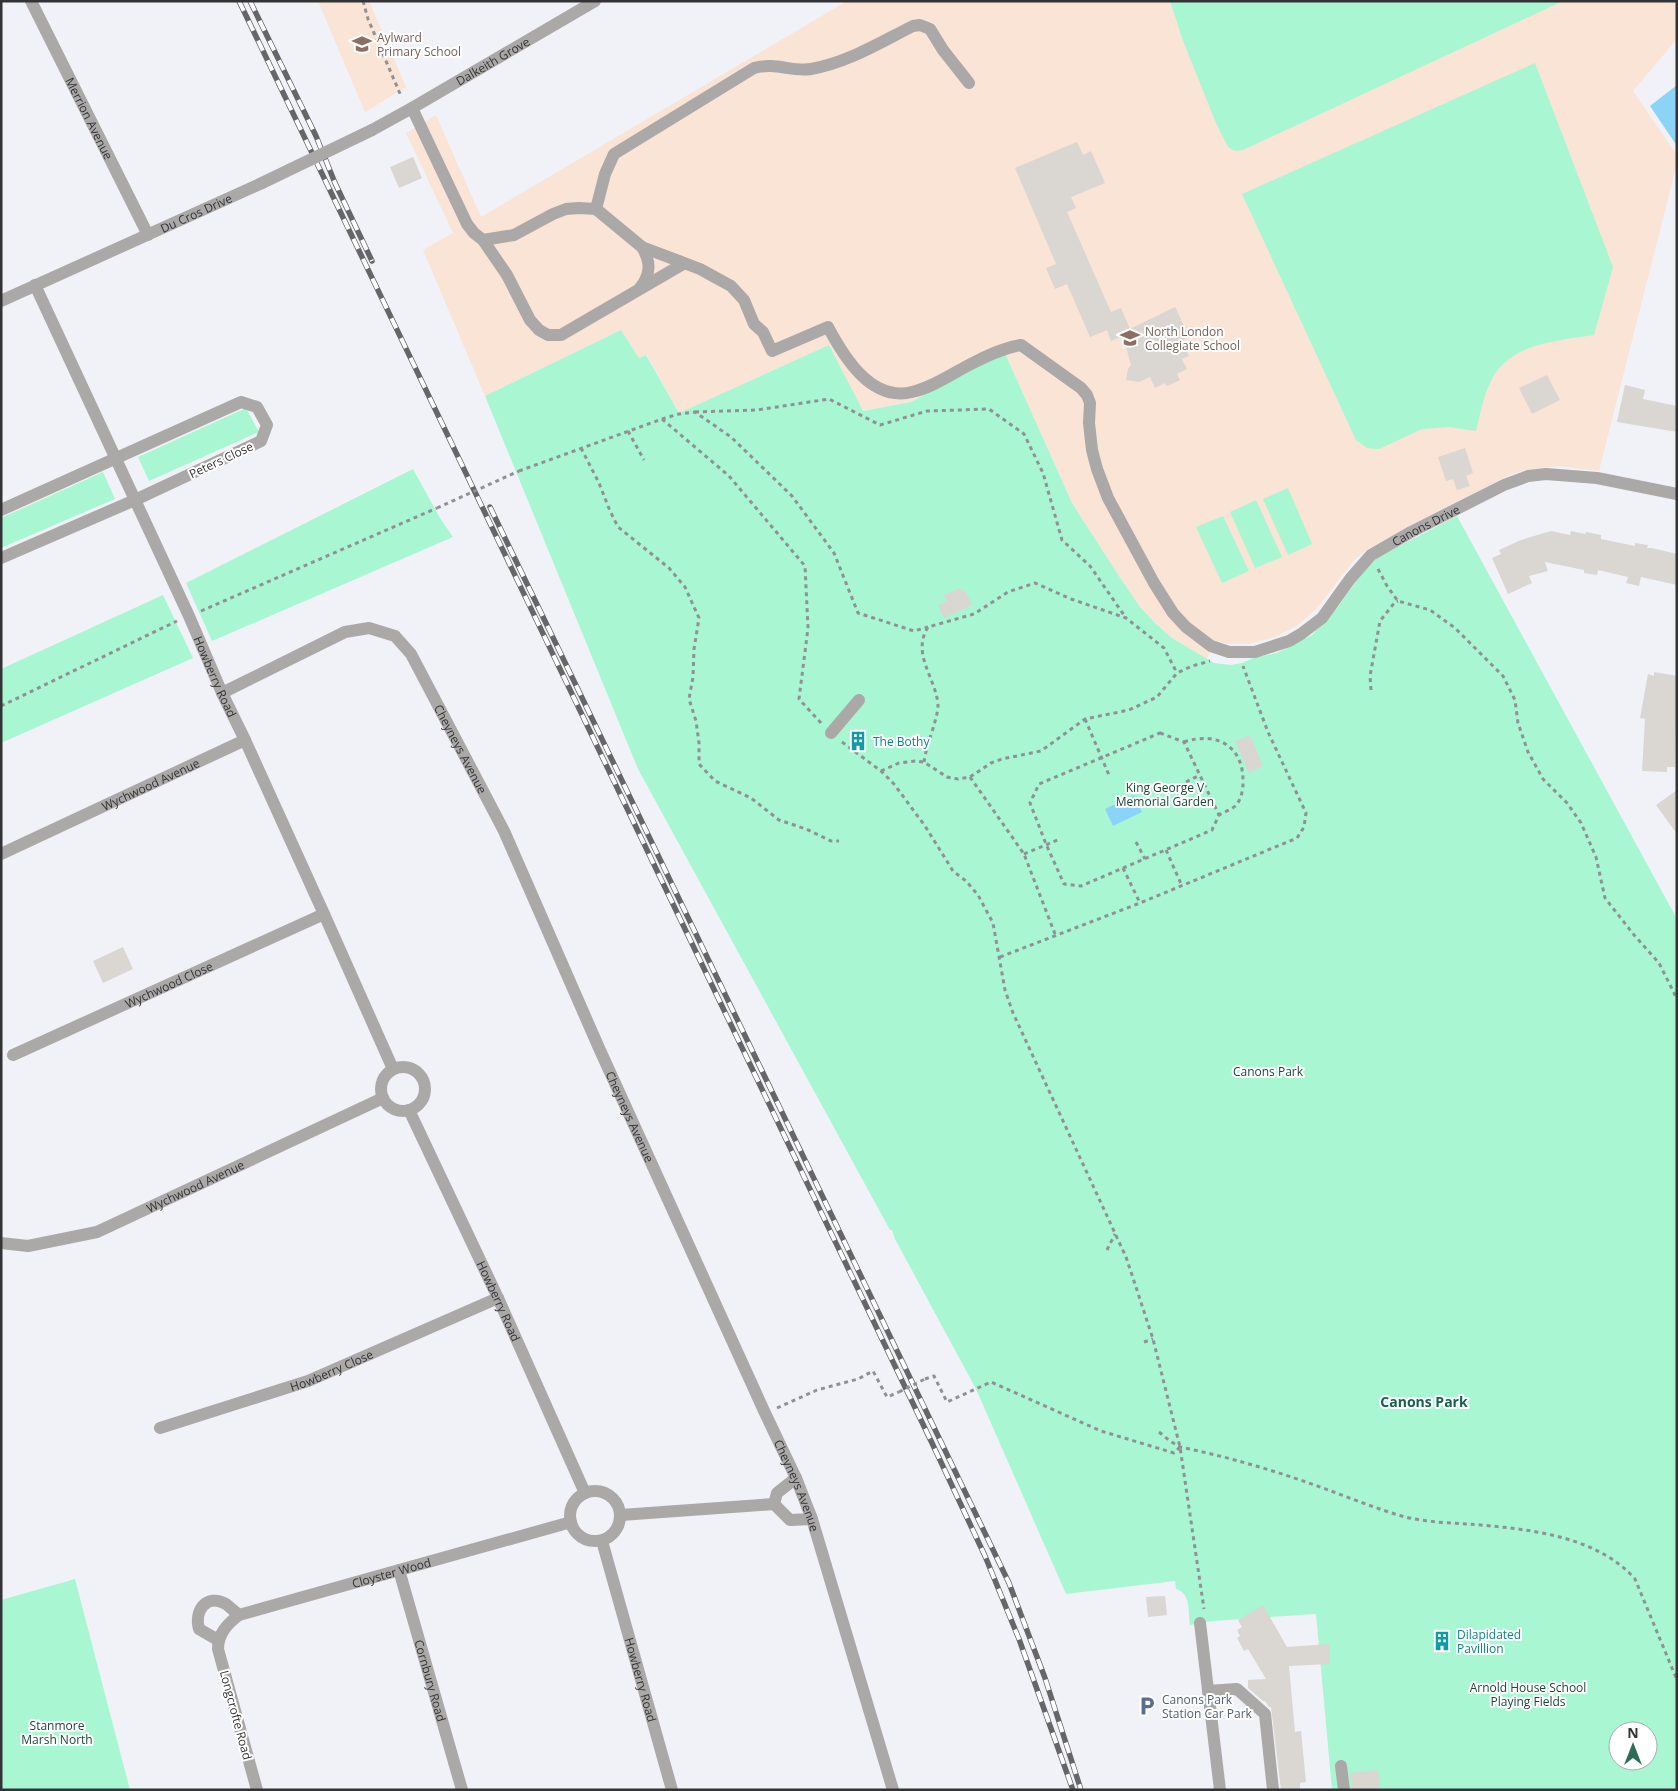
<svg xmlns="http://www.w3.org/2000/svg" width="1678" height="1791" viewBox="0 0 1678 1791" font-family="'Open Sans',sans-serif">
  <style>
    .education { fill: #f9e4d6 }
    .green { fill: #a8f7d2; fill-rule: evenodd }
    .water { fill: #8cd3f8 }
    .building { fill: #dad6d2 }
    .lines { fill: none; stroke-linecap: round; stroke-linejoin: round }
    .path { stroke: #909194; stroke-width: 3; stroke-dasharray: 4 4; stroke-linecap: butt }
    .minor { stroke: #aba8a8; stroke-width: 12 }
    .rail-casing { stroke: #666669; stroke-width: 5.5 }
    .rail { stroke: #fff; stroke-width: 4; stroke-dasharray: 11; stroke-linecap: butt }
    .path-bridge { stroke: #909194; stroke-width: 3; stroke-dasharray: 4 4; stroke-linecap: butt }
    .minor-bridge { stroke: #aba8a8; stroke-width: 12 }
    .labels { text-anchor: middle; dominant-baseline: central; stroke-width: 4; stroke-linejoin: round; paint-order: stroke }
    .education-label { font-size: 12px; fill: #785e54; stroke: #fff; text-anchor: start }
    .street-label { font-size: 12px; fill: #333335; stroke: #fff }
    .culture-label { font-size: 12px; fill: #0d838f; stroke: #fff; text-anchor: start }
    .park-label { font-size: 12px; fill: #1c4534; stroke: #fff }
    .service-label { font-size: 12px; fill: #4e5e75; stroke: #fff; text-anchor: start }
    .neighbourhood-label { font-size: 14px; font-weight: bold; fill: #15624d; stroke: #fff }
  </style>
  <rect width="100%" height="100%" fill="#f1f2f7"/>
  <!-- education -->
  <g class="education">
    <path d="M318 1H369L406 87 365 112Z"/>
    <path d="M847 1H1677V39L1633 91 1677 155V163L1599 471 1558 466 1525 470 1510 475 1413 524 1366 550 1354 560 1318 607 1297 626 1275 637 1249 644H1228L1213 641 1207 659 1172 638 1155 623 1140 607 1117 573 1072 503 1004 351 911 402 862 411 829 345 679 413 647 355 639 358 621 330 485 396 423 250 453 233 406 133 436 115 481 217Z"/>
  </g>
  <!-- green -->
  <g class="green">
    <path d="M1170 1H1563L1243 150 1235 151 1228 147 1216 123 1182 38Z"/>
    <path d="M1535 63 1613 267 1594 335C1557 341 1507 343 1490 383 1483 398 1480 415 1476 431L1449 427 1422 429 1379 449 1367 448 1356 440 1242 194Z"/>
    <path d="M621 330 639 358 646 355 679 413 829 345 863 411 911 402 1004 351 1072 503 1117 573 1140 607 1155 623 1172 638 1214 663 1231 665 1242 663 1253 658 1277 653 1312 635 1337 608 1365 569 1378 557 1457 516 1677 919V1790H1332L1316 1614 1212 1621 1190 1625C1188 1612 1191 1593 1176 1589L1175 1581 1066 1594 976 1389 895 1239 892 1230H890L638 769 485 396ZM1618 1731H1648V1761H1618Z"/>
    <path d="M246 408 259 432 149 481 138 457Z"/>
    <path d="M413 469 440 518 453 537 212 641 186 583Z"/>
    <path d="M103 472 115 499 1 548V518Z"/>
    <path d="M1288 488 1312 544 1288 555 1263 499Z"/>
    <path d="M1256 500 1282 557 1255 568 1230 512Z"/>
    <path d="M1223 516 1249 571 1222 583 1196 527Z"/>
    <path d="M163 595 193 658 1 743V669Z"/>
    <path d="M75 1579 130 1790H1V1600Z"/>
  </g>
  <!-- water -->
  <g class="water">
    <path d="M1677 85V146L1650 106Z"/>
    <path d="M1134 795 1142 812 1113 826 1105 809Z"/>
  </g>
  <!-- building -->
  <g class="building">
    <path d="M1077 142 1083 155 1091 151 1105 183 1071 197 1076 208 1067 212 1111 312 1121 308 1130 329 1175 307 1189 336 1181 341 1189 356 1182 359 1187 369 1177 374 1180 380 1167 386 1165 383 1155 388 1150 377 1139 382 1126 380 1128 369 1131 365 1123 336 1111 341 1107 330 1090 337 1067 284 1055 289 1046 268 1056 264 1015 168Z"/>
    <path d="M413 157 422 178 399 188 390 167Z"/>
    <path d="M1547 375 1560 400 1532 414 1519 388Z"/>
    <path d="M1625 385 1645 390 1643 399 1677 406V432L1617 422Z"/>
    <path d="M1465 448 1473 473 1466 476 1470 486 1457 490 1453 479 1446 481 1438 457Z"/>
    <path d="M1551 531 1570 535 1571 531 1585 534 1586 532 1601 535V539L1635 546V543L1648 545 1647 548H1652L1677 554V585L1641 577 1639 586 1626 583 1628 577 1598 570 1597 575 1584 573V570L1545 562 1548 571 1529 576 1532 583 1508 594 1492 558 1501 554 1499 550 1521 540Z"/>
    <path d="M960 588 962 592 965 590 972 605 944 618 938 605 947 601 944 595Z"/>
    <path d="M1654 672 1677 676 1675 767H1667V772L1642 771 1645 719 1640 718 1648 674 1654 676Z"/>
    <path d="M1250 735 1263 766 1249 773 1235 741Z"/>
    <path d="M1677 790V834L1656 805Z"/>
    <path d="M123 947 133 969 103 983 93 961Z"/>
    <path d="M1165 1596 1167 1615 1148 1617 1146 1597Z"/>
    <path d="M1263 1605 1287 1647 1329 1644 1330 1664 1289 1666 1295 1732 1301 1731 1306 1782 1300 1783V1790H1281L1271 1707H1269L1265 1701H1263L1248 1688V1680L1266 1679 1248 1649 1244 1651 1237 1638 1240 1636 1237 1630 1242 1627 1238 1620Z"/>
    <path d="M1450 1629V1652L1434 1653V1630Z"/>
    <path d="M1378 1770 1380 1790H1352L1350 1773Z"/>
  </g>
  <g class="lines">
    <!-- path -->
    <g class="path">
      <path d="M363 1 368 19 401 96"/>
      <path d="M695 412 757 410 829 399 880 425 927 411 989 409 1024 434 1043 473 1062 540 1090 566 1126 618"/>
      <path d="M662 419 729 476 805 566 808 628 799 699 821 723"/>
      <path d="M628 431 644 460"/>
      <path d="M581 448 599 483 610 511 618 527 669 568 685 587 699 618 694 649 693 677 689 699 696 721 699 743V764L715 781 751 798 779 820 806 829 831 841H839"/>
      <path d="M519 471 662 419 679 414 695 412 731 437 792 496 834 553 858 613 914 631 928 627"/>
      <path d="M1378 569 1387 586 1398 601 1430 610 1455 628 1503 676 1515 700 1518 723 1528 752 1543 779 1567 803 1581 823 1596 857 1605 898 1634 935 1659 963 1677 999"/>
      <path d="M201 611 437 508"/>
      <path d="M1371 690 1370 676 1380 621 1395 602 1398 601"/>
      <path d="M1 706 177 621"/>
      <path d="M1085 719 1109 775"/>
      <path d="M1160 733 1184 742 1219 815 1212 830 1081 886 1064 884 1046 844 1030 803 1039 784Z"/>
      <path d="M842 742 881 771 894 784 925 826 953 871 966 881 978 895 993 923 1005 990 1013 1013 1126 1257 1133 1278 1153 1339 1180 1447 1204 1609"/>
      <path d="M1184 742C1217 731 1244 746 1243 783 1243 790 1241 800 1236 805 1233 809 1224 812 1219 815"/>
      <path d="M924 762C926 745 938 719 938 705 936 678 911 654 928 627L974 614 1008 592 1035 583 1071 599 1126 618 1164 648 1177 673"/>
      <path d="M881 771 899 763 916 761 924 762 947 777 958 779 970 777 991 763 1002 759 1041 751 1085 719 1129 710 1157 697 1177 673 1192 666 1210 661"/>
      <path d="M970 777 1024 854 1055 934"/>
      <path d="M1186 782 1200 775"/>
      <path d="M1136 842 1145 859"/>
      <path d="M1166 850 1182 886"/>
      <path d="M1024 854 1060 839"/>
      <path d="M1123 868 1140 903"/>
      <path d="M1000 957 1140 903 1297 838 1304 827 1306 813 1268 732 1243 666"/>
      <path d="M1107 1250 1115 1234"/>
      <path d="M1144 1342 1153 1339"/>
      <path d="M925 1379 934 1376 947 1402 991 1382 1101 1431 1174 1453 1180 1447"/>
      <path d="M777 1408 817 1390 858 1379 873 1371 887 1397 899 1392"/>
      <path d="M1159 1432 1170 1441 1180 1447C1229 1457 1276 1471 1323 1488 1350 1498 1377 1509 1405 1517 1426 1522 1448 1523 1469 1524 1525 1529 1595 1534 1635 1579L1677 1680"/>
    </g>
    <!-- minor -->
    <g class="minor">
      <path id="s1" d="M31 1 148 235"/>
      <path d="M412 108 467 224 474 233 483 240 507 275 530 320 539 330 548 335H561L683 264"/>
      <path id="s2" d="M372 130 412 108 595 1"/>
      <path d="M596 209 605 174 614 154 754 68C776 62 791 72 811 69 847 63 881 42 913 26L920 25 930 29 943 50 969 83"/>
      <path id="s3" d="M483 240 514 235 553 214 566 209 579 208 596 209 642 247 700 269 731 286 744 300 754 324 763 332 772 351 828 327C844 357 871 402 912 392 931 388 950 375 967 366 984 357 1002 348 1021 345L1081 388 1087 395 1090 403 1089 423 1092 450 1097 469 1108 498 1154 583 1173 613 1186 627 1211 646 1229 652H1255L1289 641 1301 634 1322 618 1350 579 1371 555 1411 532 1504 485 1528 476 1546 474 1597 478 1677 494"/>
      <path id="s4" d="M35 285 189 616 222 693 245 740 324 914 393 1069"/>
      <path d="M640 288C651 274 651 262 642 247"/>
      <path id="s5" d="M1 301 262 183"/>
      <path d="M1 510 241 402 257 407 267 425 261 441 135 500 1 558"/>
      <path id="s6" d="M222 693 345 632 369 628 395 636 411 654 504 831 599 1048 765 1413 796 1478 812 1519 893 1790"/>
      <path d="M831 733 859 700"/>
      <path id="s7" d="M1 854 245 740"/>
      <path id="s8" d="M13 1055 324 914"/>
      <circle cx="403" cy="1089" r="22"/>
      <path id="s9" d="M409 1110 498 1298 585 1493"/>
      <path id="s10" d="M1 1243 28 1246 97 1232 383 1098"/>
      <path id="s11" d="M160 1428 308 1381 498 1298"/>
      <path d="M796 1478 777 1493 774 1504 790 1520 812 1519"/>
      <circle cx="595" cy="1516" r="25"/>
      <path d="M621 1515 774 1504"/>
      <path id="s12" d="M602 1541 672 1790"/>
      <path id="s13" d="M399 1570 462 1790"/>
      <path d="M1200 1623 1220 1790"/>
      <path d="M218 1640 199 1629C194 1611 206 1593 226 1604 230 1607 235 1612 239 1615"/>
      <path d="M1208 1691 1237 1689 1265 1714 1273 1790"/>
      <path d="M1341 1766 1344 1790"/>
      <path id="s14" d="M257 1790 218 1649C218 1634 227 1624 239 1615L571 1522"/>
    </g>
    <defs>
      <g id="rail">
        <path d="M239 1 932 1443 985 1556 1019 1639 1073 1790"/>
        <path d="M250 1 316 136 335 183 372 261"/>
        <path d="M490 507 1009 1583 1045 1678 1081 1790"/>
      </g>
    </defs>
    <!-- rail casing -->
    <use href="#rail" class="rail-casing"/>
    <!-- rail -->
    <use href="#rail" class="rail"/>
    <!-- path-bridge -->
    <g class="path-bridge">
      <path d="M437 508 519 471"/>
      <path d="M899 1392 925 1379"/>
    </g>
    <!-- minor-bridge -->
    <path class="minor-bridge" d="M262 183 372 130"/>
  </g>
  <!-- icons -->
  <defs>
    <symbol id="school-bare" viewBox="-9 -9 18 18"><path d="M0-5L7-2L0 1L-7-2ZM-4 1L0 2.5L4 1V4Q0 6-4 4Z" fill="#8d6e63" stroke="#fff" stroke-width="2.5" paint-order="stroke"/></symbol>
    <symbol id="building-bare" viewBox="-9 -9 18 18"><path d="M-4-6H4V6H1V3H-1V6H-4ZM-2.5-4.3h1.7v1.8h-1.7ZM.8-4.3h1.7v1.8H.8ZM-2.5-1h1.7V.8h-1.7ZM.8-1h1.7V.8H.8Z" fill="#0f9aa8" stroke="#fff" stroke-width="2.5" paint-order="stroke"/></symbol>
    <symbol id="parking-bare" viewBox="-9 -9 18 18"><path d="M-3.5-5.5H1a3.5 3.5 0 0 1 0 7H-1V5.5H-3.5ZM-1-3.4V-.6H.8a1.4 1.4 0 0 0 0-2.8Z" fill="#5c6f8a" stroke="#fff" stroke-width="2.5" paint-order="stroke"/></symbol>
  </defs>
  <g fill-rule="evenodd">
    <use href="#school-bare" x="348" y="30" width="28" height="28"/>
    <use href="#school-bare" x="1116" y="324" width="28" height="28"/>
    <use href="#building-bare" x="844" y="727" width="28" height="28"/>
    <use href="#building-bare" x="1428" y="1627" width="28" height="28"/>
    <use href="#parking-bare" x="1133" y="1692" width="28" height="28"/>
  </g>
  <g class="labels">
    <!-- education labels -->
    <g class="education-label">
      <text x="377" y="37">Aylward<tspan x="377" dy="14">Primary School</tspan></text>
      <text x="1145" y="331">North London<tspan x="1145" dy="14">Collegiate School</tspan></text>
    </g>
    <!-- street labels -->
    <g class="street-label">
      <text stroke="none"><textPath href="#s2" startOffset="139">Dalkeith Grove</textPath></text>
      <text stroke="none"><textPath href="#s1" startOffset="131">Merrion Avenue</textPath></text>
      <text stroke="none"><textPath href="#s5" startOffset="214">Du Cros Drive</textPath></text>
      <text transform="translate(221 460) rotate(-25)">Peters Close</text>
      <text stroke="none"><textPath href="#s3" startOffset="1285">Canons Drive</textPath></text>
      <text stroke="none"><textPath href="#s4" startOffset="431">Howberry Road</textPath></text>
      <text stroke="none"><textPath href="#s6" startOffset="320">Cheyneys Avenue</textPath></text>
      <text stroke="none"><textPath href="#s7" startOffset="165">Wychwood Avenue</textPath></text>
      <text stroke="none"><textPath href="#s8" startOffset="171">Wychwood Close</textPath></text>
      <text stroke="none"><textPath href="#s6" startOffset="725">Cheyneys Avenue</textPath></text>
      <text stroke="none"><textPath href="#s10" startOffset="206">Wychwood Avenue</textPath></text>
      <text stroke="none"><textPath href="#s9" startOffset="211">Howberry Road</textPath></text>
      <text stroke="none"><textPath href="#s11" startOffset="181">Howberry Close</textPath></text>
      <text stroke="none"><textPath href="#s6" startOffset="1130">Cheyneys Avenue</textPath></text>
      <text stroke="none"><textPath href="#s14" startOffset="346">Cloyster Wood</textPath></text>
      <text stroke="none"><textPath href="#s13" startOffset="115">Cornbury Road</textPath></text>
      <text stroke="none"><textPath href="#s12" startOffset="144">Howberry Road</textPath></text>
      <text transform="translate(236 1715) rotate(75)">Longcrofte Road</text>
    </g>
    <!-- culture labels -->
    <g class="culture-label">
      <text x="873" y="741">The Bothy</text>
      <text x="1457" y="1634">Dilapidated<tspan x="1457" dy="14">Pavillion</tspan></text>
    </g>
    <!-- park labels -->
    <g class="park-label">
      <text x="1165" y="787">King George V<tspan x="1165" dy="14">Memorial Garden</tspan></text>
      <text x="1268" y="1071">Canons Park</text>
      <text x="1528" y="1687">Arnold House School<tspan x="1528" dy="14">Playing Fields</tspan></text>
      <text x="57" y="1725">Stanmore<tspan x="57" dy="14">Marsh North</tspan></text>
    </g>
    <!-- service labels -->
    <g class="service-label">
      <text x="1162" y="1699">Canons Park<tspan x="1162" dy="14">Station Car Park</tspan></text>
    </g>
    <!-- neighbourhood labels -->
    <g class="neighbourhood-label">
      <text x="1424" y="1401">Canons Park</text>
    </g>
  </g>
  <!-- border -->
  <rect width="1678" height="1791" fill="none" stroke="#333335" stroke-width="5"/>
  <!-- north arrow -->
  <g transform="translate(1633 1746)"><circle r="24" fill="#ffffff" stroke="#adadae"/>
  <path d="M0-4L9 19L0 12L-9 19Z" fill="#2e6d5a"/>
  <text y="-8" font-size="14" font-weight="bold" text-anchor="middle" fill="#333335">N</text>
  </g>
</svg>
